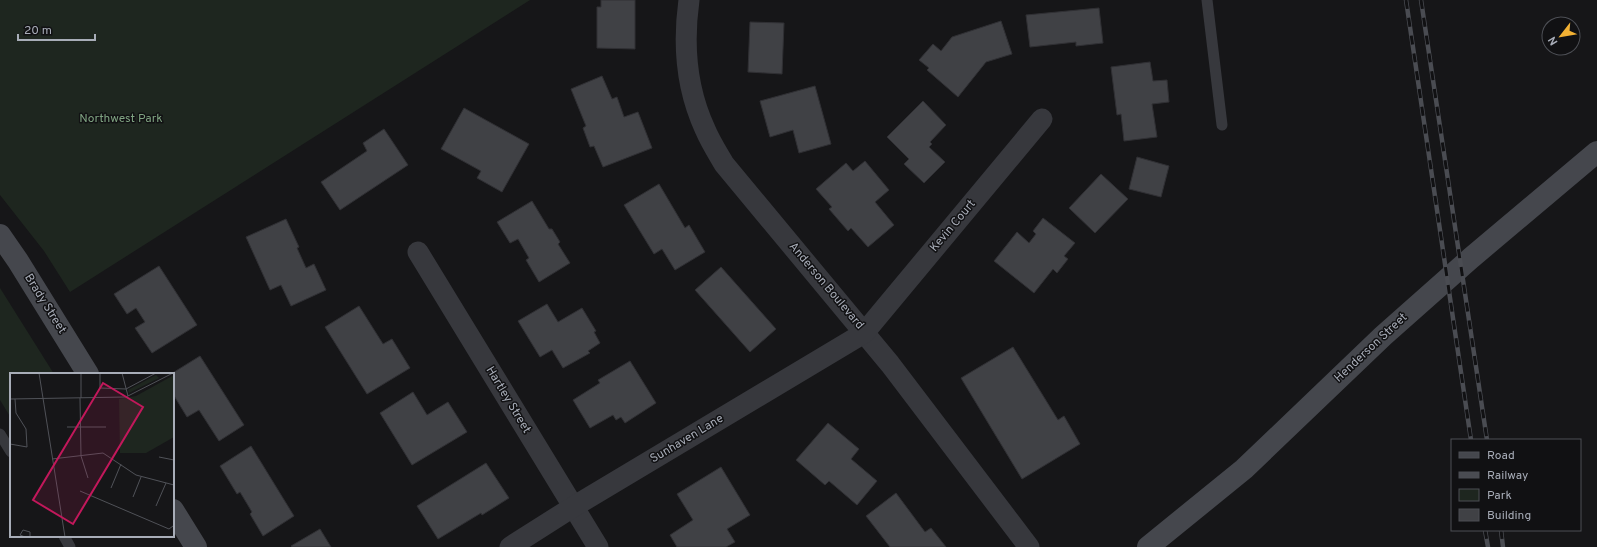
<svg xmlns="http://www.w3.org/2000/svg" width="1597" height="547" viewBox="0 0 1597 547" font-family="Overpass,sans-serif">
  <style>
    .green { fill: #1e261f }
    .building { fill: #404145; stroke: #303034 }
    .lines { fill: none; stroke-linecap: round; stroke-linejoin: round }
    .lane { stroke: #37383d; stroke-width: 11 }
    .street { stroke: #37383d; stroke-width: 21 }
    .secondary { stroke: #45474d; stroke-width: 22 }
    .rail-casing { stroke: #4a4c52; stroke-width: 4.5 }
    .rail { stroke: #111113; stroke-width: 3; stroke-dasharray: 9; stroke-linecap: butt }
    .labels { text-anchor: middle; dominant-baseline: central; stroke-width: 3; stroke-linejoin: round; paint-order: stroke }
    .park-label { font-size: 12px; fill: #7fa381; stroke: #111113 }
    .street-label { font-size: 12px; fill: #a8adb8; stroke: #111113 }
    .inset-road { fill: none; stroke: #505258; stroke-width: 1 }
    .view { fill: #c2185b; fill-opacity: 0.15; stroke: #c2185b; stroke-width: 2 }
    .inset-edge { fill: none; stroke: #a8adb8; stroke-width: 2 }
  </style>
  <rect width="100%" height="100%" fill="#161618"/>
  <!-- green -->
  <g class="green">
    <path d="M0 0H530L70 292 44 251 0 195Z"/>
    <path d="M0 288 54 374H11V418L0 400Z"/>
  </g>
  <!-- building -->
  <g class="building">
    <path d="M601 0H635V49L597 48V7H601Z"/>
    <path d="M1099 8 1103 43 1076 46V42L1030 47 1026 15Z"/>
    <path d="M1001 21 1012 54 986 62 958 97 927 70 929 68 919 60 933 44 941 51 952 37Z"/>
    <path d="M750 22 784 23 782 74 748 72Z"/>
    <path d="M1150 62 1153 81 1167 80 1169 102 1152 104 1157 137 1124 141 1121 114 1117 115 1111 67Z"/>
    <path d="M602 76 612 99 617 97 624 117 638 112 652 148 603 167 594 146 590 147 583 128 586 126 571 89Z"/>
    <path d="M815 86 831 144 799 153 793 130 770 137 760 101Z"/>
    <path d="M923 101 946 125 930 142 932 144 929 147 945 162 924 183 904 164 909 159 887 137Z"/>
    <path d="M464 108 529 144 502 192 477 178 481 171 441 149Z"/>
    <path d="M384 129 408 165 340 210 321 182 367 151 363 143Z"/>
    <path d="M1137 157 1169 166 1161 197 1129 189Z"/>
    <path d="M865 161 889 190 875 202 894 225 868 247 851 228 848 231 829 209 832 207 816 189 846 163 853 171Z"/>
    <path d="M1101 174 1128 199 1095 233 1069 208Z"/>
    <path d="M659 184 685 228 689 225 705 252 675 270 662 249 654 254 624 205Z"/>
    <path d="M532 201 549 229H552L560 242 558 244 570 263 539 282 526 260 529 258 518 239 510 243 497 222Z"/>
    <path d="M1043 218 1075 243 1064 256 1068 259 1057 273 1053 269 1034 293 994 261 1017 232 1029 243 1036 234 1033 231Z"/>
    <path d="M286 219 299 247 297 248 306 268 314 264 326 290 291 306 281 285 270 290 246 237Z"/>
    <path d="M159 266 197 325 152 353 135 328 145 322 136 308 127 314 114 294Z"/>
    <path d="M721 267 776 329 750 352 695 290Z"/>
    <path d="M547 304 558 322 582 308 596 331 594 332 600 343 588 351 590 353 563 368 552 350 540 357 518 321Z"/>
    <path d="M359 306 383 344 392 339 410 368 367 394 325 327Z"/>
    <path d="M1013 347 1058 420 1064 416 1080 444 1022 479 961 378Z"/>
    <path d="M200 356 244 425 219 441 199 410 187 417 173 394V374H171Z"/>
    <path d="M630 361 656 403 625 423 621 417 616 420 613 415 590 428 573 400 600 383 598 380Z"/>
    <path d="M413 392 427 415 448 402 467 432 412 465 380 413Z"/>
    <path d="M828 423 859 449 851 459 877 481 857 505 829 481 825 485 796 460Z"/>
    <path d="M251 446 294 516 263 536 250 514 252 512 240 492 237 494 220 466Z"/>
    <path d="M486 463 509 498 482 515 481 513 438 539 417 506Z"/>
    <path d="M721 467 750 515 727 529 735 542 726 547H677L670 535 693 520 677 494Z"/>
    <path d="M896 493 925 532 931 528 946 547H890L866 516Z"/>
    <path d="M320 529 331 547H292L291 546Z"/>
  </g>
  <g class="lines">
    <!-- lane -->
    <g class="lane">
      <path d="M1207 0 1222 125"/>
      <path d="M0 434 11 452"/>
      <path d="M64 536 70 547"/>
    </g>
    <!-- street -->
    <g class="street">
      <path d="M689 0C683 43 686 88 705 129 710 141 717 152 724 164L890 364 1029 547"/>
      <path d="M418 252 598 547"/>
      <path d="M510 547 573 507 864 333 1042 119"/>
    </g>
    <!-- secondary -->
    <g class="secondary">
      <path d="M0 235 18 261 88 374"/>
      <path d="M173 510 196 547"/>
      <path d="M1148 547 1244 469 1383 336 1471 258 1597 152"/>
    </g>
    <defs>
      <g id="rail">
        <path d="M1406 0 1471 440"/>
        <path d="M1421 0 1487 440"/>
        <path d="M1485 530 1488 547"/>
        <path d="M1501 530 1503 547"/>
      </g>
    </defs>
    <!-- rail casing -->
    <use href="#rail" class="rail-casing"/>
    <!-- rail -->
    <use href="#rail" class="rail"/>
  </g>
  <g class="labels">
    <!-- park labels -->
    <g class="park-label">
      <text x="121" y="119">Northwest Park</text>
    </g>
    <!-- street labels -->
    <g class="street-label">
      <text transform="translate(953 226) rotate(-50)">Kevin Court</text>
      <text transform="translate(826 286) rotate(50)">Anderson Boulevard</text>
      <text transform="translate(45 304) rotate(58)">Brady Street</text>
      <text transform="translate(1371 348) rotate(-43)">Henderson Street</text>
      <text transform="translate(508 400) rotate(59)">Hartley Street</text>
      <text transform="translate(687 439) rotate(-31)">Sunhaven Lane</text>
    </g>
  </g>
  <!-- overview -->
  <g transform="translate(10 373)">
    <rect width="164" height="164" fill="#161618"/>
    <path d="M146 2 149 5 119 20 118 17ZM164 2V64L136 80H110L109 26 126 23Z" fill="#1e261f"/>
    <path class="inset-road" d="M29 0 55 164M71 0V25M90 0V15L116 16 146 0M112 0 118 23M70 25 71 83 78 105M0 26 116 24 163 0M57 54H96M0 71 17 74 16 56 6 40 5 26M149 84 164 87M42 86 93 80 126 102 164 112M101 115 111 91M70 118 159 156 163 153M123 124 131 104M146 133 156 110M15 164 10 162 13 157 20 159V164"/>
    <path class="view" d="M93 10 133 34 63 151 23 127Z"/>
    <rect width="164" height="164" class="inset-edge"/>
  </g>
  <!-- legend -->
  <rect x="1451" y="439" width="130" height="92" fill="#111113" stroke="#4d4f55"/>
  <rect x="1459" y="452" width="20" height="6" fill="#45474d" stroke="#4d4f55"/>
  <text x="1487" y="459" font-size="12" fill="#a8adb8">Road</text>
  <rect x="1459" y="472" width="20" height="6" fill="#4a4c52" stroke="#4d4f55"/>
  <text x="1487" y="479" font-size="12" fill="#a8adb8">Railway</text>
  <rect x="1459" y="489" width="20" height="12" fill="#1e261f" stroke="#4d4f55"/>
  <text x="1487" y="499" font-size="12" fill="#a8adb8">Park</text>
  <rect x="1459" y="509" width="20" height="12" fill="#404145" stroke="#4d4f55"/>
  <text x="1487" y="519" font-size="12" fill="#a8adb8">Building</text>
  <!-- north arrow -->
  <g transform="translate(1561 36) rotate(239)"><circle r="19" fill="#111113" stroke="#4d4f55"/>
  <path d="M0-3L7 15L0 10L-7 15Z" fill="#f2b134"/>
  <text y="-6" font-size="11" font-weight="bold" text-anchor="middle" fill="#a8adb8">N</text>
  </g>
  <!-- scale -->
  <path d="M18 34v6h77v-6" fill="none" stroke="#a8adb8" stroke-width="2"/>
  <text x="24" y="34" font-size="12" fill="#a8adb8" stroke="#111113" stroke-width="3" paint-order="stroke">20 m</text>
</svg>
